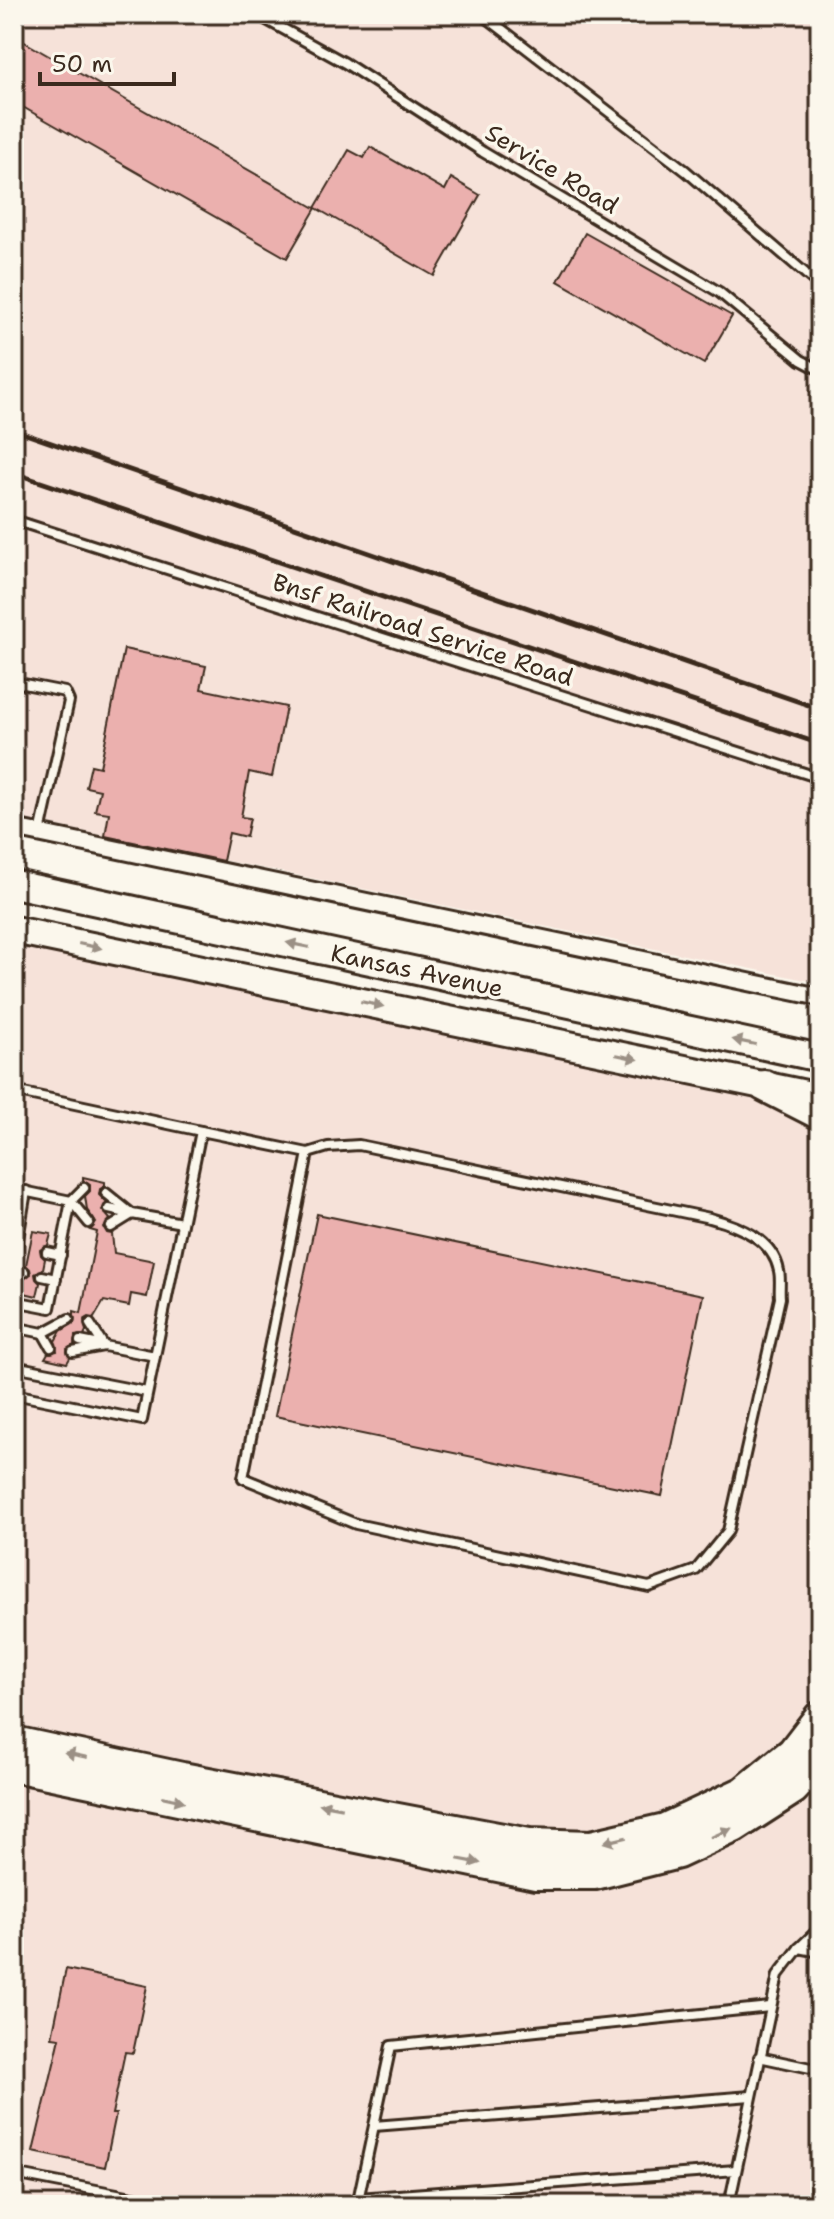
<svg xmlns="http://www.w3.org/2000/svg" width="834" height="2219" viewBox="0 0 834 2219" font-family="'Shantell Sans',sans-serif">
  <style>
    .built { fill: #f6e2d9 }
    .building { fill: #ebb0ae; stroke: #3b2a1e; stroke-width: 2 }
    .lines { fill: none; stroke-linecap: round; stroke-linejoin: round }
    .service-casing { stroke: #3b2a1e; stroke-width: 14 }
    .minor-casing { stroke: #3b2a1e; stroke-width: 22 }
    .primary-casing { stroke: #3b2a1e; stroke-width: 32 }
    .motorway-casing { stroke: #3b2a1e; stroke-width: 36 }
    .service { stroke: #fbf7ec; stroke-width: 8 }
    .minor { stroke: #fbf7ec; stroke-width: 16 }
    .primary { stroke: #fbf7ec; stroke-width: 26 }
    .motorway { stroke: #fbf7ec; stroke-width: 30 }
    .rail { stroke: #3b2a1e; stroke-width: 5 }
    .oneway { fill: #9b9085 }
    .labels { text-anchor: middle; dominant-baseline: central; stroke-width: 7; stroke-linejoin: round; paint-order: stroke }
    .street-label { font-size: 24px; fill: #3b2a1e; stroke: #fbf7ec }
  </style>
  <rect width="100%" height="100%" fill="#fbf7ec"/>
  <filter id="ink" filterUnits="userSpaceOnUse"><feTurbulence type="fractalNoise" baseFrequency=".0125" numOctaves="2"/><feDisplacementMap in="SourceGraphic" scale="16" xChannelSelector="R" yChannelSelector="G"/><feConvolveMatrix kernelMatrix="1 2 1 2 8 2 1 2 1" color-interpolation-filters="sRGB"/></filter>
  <g filter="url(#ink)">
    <!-- built -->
    <g class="built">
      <path d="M14 14H820V983L14 817Z"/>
      <path d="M14 933 820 1102V2205H14Z"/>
    </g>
    <!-- building -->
    <g class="building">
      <path d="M14 36 315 208 349 150 364 158 370 147 445 190 451 178 480 195 434 276 316 208 287 258 14 102Z"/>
      <path d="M585 233 732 316 704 364 558 281Z"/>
      <path d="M124 649 206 666 201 689 286 707 272 777 249 772 241 817 250 818 246 837 229 833 223 861 105 836 109 813 95 811 100 790 86 787 91 765 100 767Z"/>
      <path d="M83 1177 105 1182V1186L100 1189 99 1195 107 1203 102 1210 110 1219 104 1228 107 1233 112 1234 114 1253 154 1261 147 1297 131 1294 129 1306 104 1301 94 1318 89 1317 84 1320 86 1331 84 1335 75 1336 74 1345 67 1349 70 1358 67 1363 45 1358 48 1353 57 1351 55 1341 61 1331 74 1323V1311L81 1313 97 1232 90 1230 96 1223 87 1210 85 1196 90 1191V1185L83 1181Z"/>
      <path d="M317 1214 703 1295 662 1496 275 1416Z"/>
      <path d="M33 1231 51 1234 48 1245 40 1250 41 1255 45 1259 43 1269 35 1274 36 1279 40 1283 37 1296 20 1292 23 1279 31 1274 30 1269 26 1265Z"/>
      <path d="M66 1969 147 1986 133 2053 125 2052 112 2114H116L105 2167 33 2152 60 2038 52 2037Z"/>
    </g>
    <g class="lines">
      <defs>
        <g id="service">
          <path d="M256 14 345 63 483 152 719 292 801 360 820 370"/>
          <path d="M482 14 686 171 820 286"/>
          <path d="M14 520 820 778"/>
          <path d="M14 682 60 691 65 692 69 701 40 833"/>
          <path d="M14 1091 201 1131 142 1420 14 1394"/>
          <path d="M201 1131 308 1153 328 1147 359 1145 710 1218C739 1226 773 1239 779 1271 781 1279 779 1289 780 1298L728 1531 696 1570 649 1587 356 1524 243 1478 308 1153"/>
          <path d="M14 1189 71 1201 89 1223"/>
          <path d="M106 1193 132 1214"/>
          <path d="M109 1209 127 1213"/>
          <path d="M111 1227 132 1214 182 1223"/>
          <path d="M47 1252 61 1255"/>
          <path d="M14 1263 26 1191"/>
          <path d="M14 1270 24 1272"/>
          <path d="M42 1276 56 1279"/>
          <path d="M14 1301 50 1308 71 1201 84 1188"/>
          <path d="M90 1324 104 1346"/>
          <path d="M14 1327 43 1333 51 1347"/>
          <path d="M43 1333 69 1319"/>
          <path d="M80 1341 100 1345"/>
          <path d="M73 1352 104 1346 155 1356"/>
          <path d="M14 1366 147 1392"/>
          <path d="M799 1948 820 1952"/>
          <path d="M759 2057 820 2070"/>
          <path d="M374 2126 751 2096"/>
          <path d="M14 2174 174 2205"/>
          <path d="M358 2198 736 2170"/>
          <path d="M357 2205 391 2046 770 2007"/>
          <path d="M729 2205 778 1975 799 1948 820 1928"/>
        </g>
        <path id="minor" d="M14 828 820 997"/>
        <g id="primary">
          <path d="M14 884 820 1058"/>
          <path d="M14 930 820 1097"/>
        </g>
        <g id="motorway">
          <path d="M765 1086 820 1114"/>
          <path d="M14 1742 182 1778 529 1844 591 1846 665 1829 744 1792 793 1752 820 1717"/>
          <path d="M14 1766 536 1874H595L678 1853 734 1827 793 1789 820 1760"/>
        </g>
      </defs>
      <!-- service casing -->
      <use href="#service" class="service-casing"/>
      <!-- minor casing -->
      <use href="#minor" class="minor-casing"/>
      <!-- primary casing -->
      <use href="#primary" class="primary-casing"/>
      <!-- motorway casing -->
      <use href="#motorway" class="motorway-casing"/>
      <!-- service -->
      <use href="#service" class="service"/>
      <!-- minor -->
      <use href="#minor" class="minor"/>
      <!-- primary -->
      <use href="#primary" class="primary"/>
      <!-- motorway -->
      <use href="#motorway" class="motorway"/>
      <!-- rail -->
      <g class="rail">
        <path d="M14 430 820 709"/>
        <path d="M14 473 820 744"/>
      </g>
    </g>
    <!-- one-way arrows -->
    <defs><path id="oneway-solid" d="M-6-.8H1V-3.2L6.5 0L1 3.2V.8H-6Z" transform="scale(2)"/></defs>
    <g class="oneway">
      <use href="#oneway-solid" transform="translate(298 945) rotate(-168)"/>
      <use href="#oneway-solid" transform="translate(90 946) rotate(12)"/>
      <use href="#oneway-solid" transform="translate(372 1004) rotate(12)"/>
      <use href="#oneway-solid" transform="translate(744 1042) rotate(-168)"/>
      <use href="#oneway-solid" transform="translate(627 1057) rotate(12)"/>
      <use href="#oneway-solid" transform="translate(76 1755) rotate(-168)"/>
      <use href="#oneway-solid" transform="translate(173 1799) rotate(12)"/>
      <use href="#oneway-solid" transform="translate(331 1806) rotate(-169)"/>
      <use href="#oneway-solid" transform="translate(721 1833) rotate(-24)"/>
      <use href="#oneway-solid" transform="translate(615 1840) rotate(167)"/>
      <use href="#oneway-solid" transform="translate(469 1861) rotate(11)"/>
    </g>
  </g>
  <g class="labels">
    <!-- street labels -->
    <g class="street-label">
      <text transform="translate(552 169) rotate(31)">Service Road</text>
      <text transform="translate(423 630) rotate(18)">Bnsf Railroad Service Road</text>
      <text transform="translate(417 971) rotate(12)">Kansas Avenue</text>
    </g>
  </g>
  <!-- margin -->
  <rect width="834" height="2219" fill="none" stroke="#fbf7ec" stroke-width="48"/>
  <rect x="24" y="24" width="786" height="2171" fill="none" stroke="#3b2a1e" stroke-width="3" filter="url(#ink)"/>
  <!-- scale -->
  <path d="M40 72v12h134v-12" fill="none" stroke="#3b2a1e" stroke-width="4"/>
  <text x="52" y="72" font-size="24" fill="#3b2a1e" stroke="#fbf7ec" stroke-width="6" paint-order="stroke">50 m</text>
</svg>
